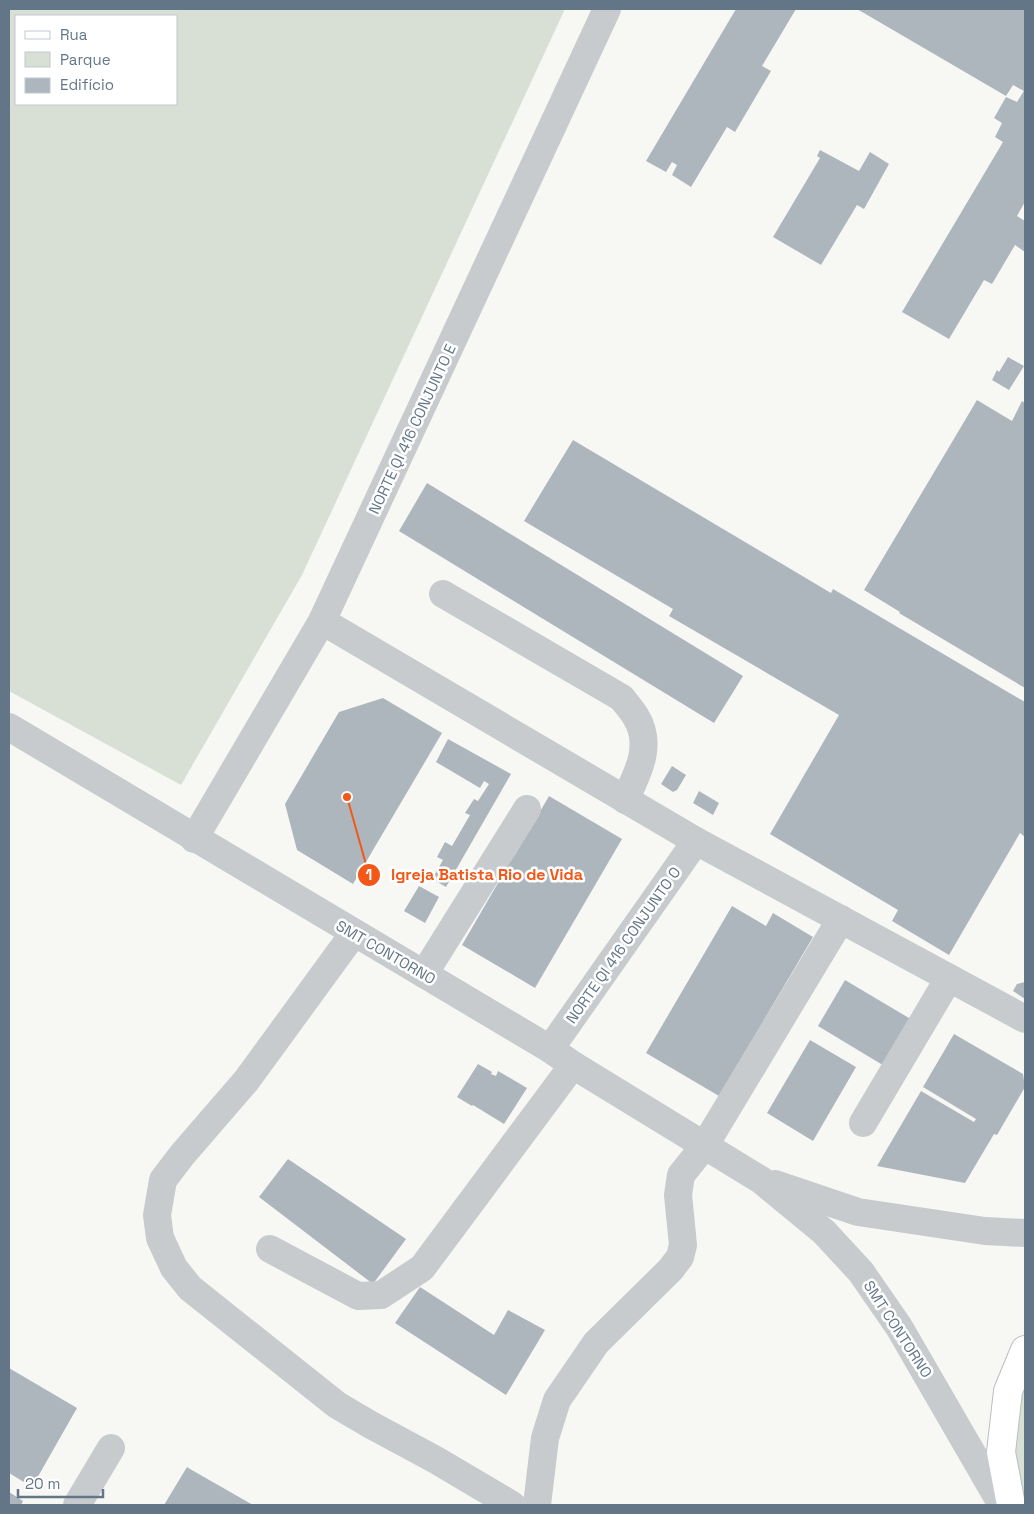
<svg xmlns="http://www.w3.org/2000/svg" width="1034" height="1514" viewBox="0 0 1034 1514" font-family="'Space Grotesk',sans-serif">
  <style>
    .green { fill: #d8e0d5; fill-rule: evenodd }
    .building { fill: #aeb6bd }
    .lines { fill: none; stroke-linecap: round; stroke-linejoin: round }
    .major-casing { stroke: #babec2; stroke-width: 30 }
    .minor { stroke: #c7cbce; stroke-width: 28 }
    .major { stroke: #fff; stroke-width: 28 }
    .labels { text-anchor: middle; dominant-baseline: central; stroke-width: 5; stroke-linejoin: round; paint-order: stroke }
    .street-label { font-size: 15px; fill: #637688; stroke: #fff }
    .leader { fill: none; stroke: #f35818; stroke-width: 2 }
    .callout-dot { fill: #f35818; stroke: #fff; stroke-width: 2 }
    .mark-label { font-size: 15px; text-anchor: middle; font-weight: bold; fill: #fff }
    .callout-label { font-size: 16px; text-anchor: middle; font-weight: bold; fill: #f35818; stroke: #fff; stroke-width: 5; stroke-linejoin: round; paint-order: stroke }
  </style>
  <rect width="100%" height="100%" fill="#f7f8f4"/>
  <!-- green -->
  <g class="green">
    <path d="M9 9H565L302 575 181 785 9 691ZM16 16H176V104H16Z"/>
    <path d="M1025 1373V1505H1016L1008 1444Z"/>
  </g>
  <!-- building -->
  <g class="building">
    <path d="M736 9H796L762 66 771 71 735 132 727 127 691 187 672 175 677 165 672 162 666 172 646 161Z"/>
    <path d="M857 9H1025V89L1024 91 1013 85 1006 96Z"/>
    <path d="M1025 89V202L1017 216 1025 221V252L1015 245 992 284 984 280 949 339 902 312 1003 142 995 137 1002 123 994 118 1006 97 1017 102Z"/>
    <path d="M820 150 859 171 870 152 889 164 864 209 857 205 821 265 773 237 820 158 817 156Z"/>
    <path d="M1008 357 1024 366 1009 390 992 380 997 370 999 372Z"/>
    <path d="M977 400 1012 421 1022 401 1025 403V688L899 613 900 612 864 590Z"/>
    <path d="M573 440 831 593 833 589 1025 702V837L1020 833 949 955 892 921 898 910 770 834 839 715 669 616 673 609 524 521Z"/>
    <path d="M427 483 743 676 714 723 399 531Z"/>
    <path d="M383 698 442 733 353 884 297 850 285 804 339 712Z"/>
    <path d="M448 739 511 774 446 887 432 879 443 860 437 857 445 842 452 846 470 815 465 813 474 799 478 801 489 784 484 781 480 788 436 762Z"/>
    <path d="M672 766 686 775 677 790 673 792 661 784Z"/>
    <path d="M699 791 719 803 713 815 693 803Z"/>
    <path d="M549 796 622 839 535 988 462 945 505 871 503 870 516 853Z"/>
    <path d="M419 886 439 897 425 923 404 911Z"/>
    <path d="M732 906 766 926 773 913 813 937 719 1096 646 1053Z"/>
    <path d="M845 980 919 1024 891 1070 818 1026Z"/>
    <path d="M1025 982V999L1013 991 1017 984Z"/>
    <path d="M954 1034 1023 1074 1025 1087 997 1135 994 1134 965 1183 877 1166 921 1091 974 1122 976 1119 923 1087Z"/>
    <path d="M810 1040 856 1067 813 1141 767 1113Z"/>
    <path d="M478 1064 492 1072 491 1074 496 1076 498 1071 527 1088 504 1124 473 1105 472 1106 457 1097Z"/>
    <path d="M288 1159 406 1239 373 1284 259 1197Z"/>
    <path d="M420 1287 494 1335 508 1310 545 1330 506 1395 395 1323Z"/>
    <path d="M9 1368 77 1408 32 1487 9 1473Z"/>
    <path d="M187 1467 190 1469 253 1505H164Z"/>
    <path d="M9 1492 23 1501 21 1505H9Z"/>
  </g>
  <g class="lines">
    <defs>
      <path id="major" d="M1011 1505 1001 1452 1008 1391 1025 1350"/>
    </defs>
    <!-- major casing -->
    <use href="#major" class="major-casing"/>
    <!-- minor -->
    <g class="minor">
      <path d="M443 594 622 698C626 704 632 710 636 717 653 745 638 773 625 800"/>
      <path d="M322 621 696 841 1025 1019"/>
      <path d="M9 727 550 1049 573 1065 761 1180 824 1232 861 1272 899 1327 1002 1505"/>
      <path d="M194 839 322 621 607 9"/>
      <path d="M354 933 246 1081 182 1155 163 1180 157 1215 160 1238 174 1268 190 1288 337 1405 371 1425 436 1460 512 1505"/>
      <path d="M424 974 527 809"/>
      <path d="M550 1049 696 841"/>
      <path d="M863 1123 949 978"/>
      <path d="M775 1184 858 1212 985 1231 1025 1233"/>
      <path d="M270 1249 358 1296 381 1295 422 1268 573 1065"/>
      <path d="M77 1505 111 1448"/>
      <path d="M537 1505 545 1438 557 1400 596 1343 671 1269 680 1257 683 1245 678 1195 681 1175 705 1145 841 919"/>
    </g>
    <!-- major -->
    <use href="#major" class="major"/>
  </g>
  <g class="labels">
    <!-- street labels -->
    <g class="street-label">
      <text transform="translate(412 429) rotate(-65)">NORTE QI 416 CONJUNTO E</text>
      <text transform="translate(623 945) rotate(-55)">NORTE QI 416 CONJUNTO O</text>
      <text transform="translate(386 952) rotate(30)">SMT CONTORNO</text>
      <text transform="translate(898 1329) rotate(57)">SMT CONTORNO</text>
    </g>
  </g>
  <!-- callouts -->
  <path class="leader" d="M347 797L369 875"/>
  <g class="callout-dot">
    <circle cx="347" cy="797" r="5"/>
    <circle cx="369" cy="875" r="12"/>
  </g>
  <g class="mark-label">
    <text x="369" y="880">1</text>
  </g>
  <g class="callout-label">
    <text x="487" y="880">Igreja Batista Rio de Vida</text>
  </g>
  <!-- border -->
  <rect width="1034" height="1514" fill="none" stroke="#637688" stroke-width="20"/>
  <!-- legend -->
  <rect x="15" y="15" width="162" height="90" fill="#ffffff" stroke="#c1c8cf"/>
  <rect x="25" y="31" width="25" height="8" fill="#ffffff" stroke="#c1c8cf"/>
  <text x="60" y="40" font-size="15" fill="#637688">Rua</text>
  <rect x="25" y="52" width="25" height="15" fill="#d8e0d5" stroke="#c1c8cf"/>
  <text x="60" y="65" font-size="15" fill="#637688">Parque</text>
  <rect x="25" y="78" width="25" height="15" fill="#aeb6bd" stroke="#c1c8cf"/>
  <text x="60" y="90" font-size="15" fill="#637688">Edifício</text>
  <!-- scale -->
  <path d="M18 1489v8h85v-8" fill="none" stroke="#637688" stroke-width="2.5"/>
  <text x="25" y="1489" font-size="15" fill="#637688" stroke="#ffffff" stroke-width="4" paint-order="stroke">20 m</text>
</svg>
